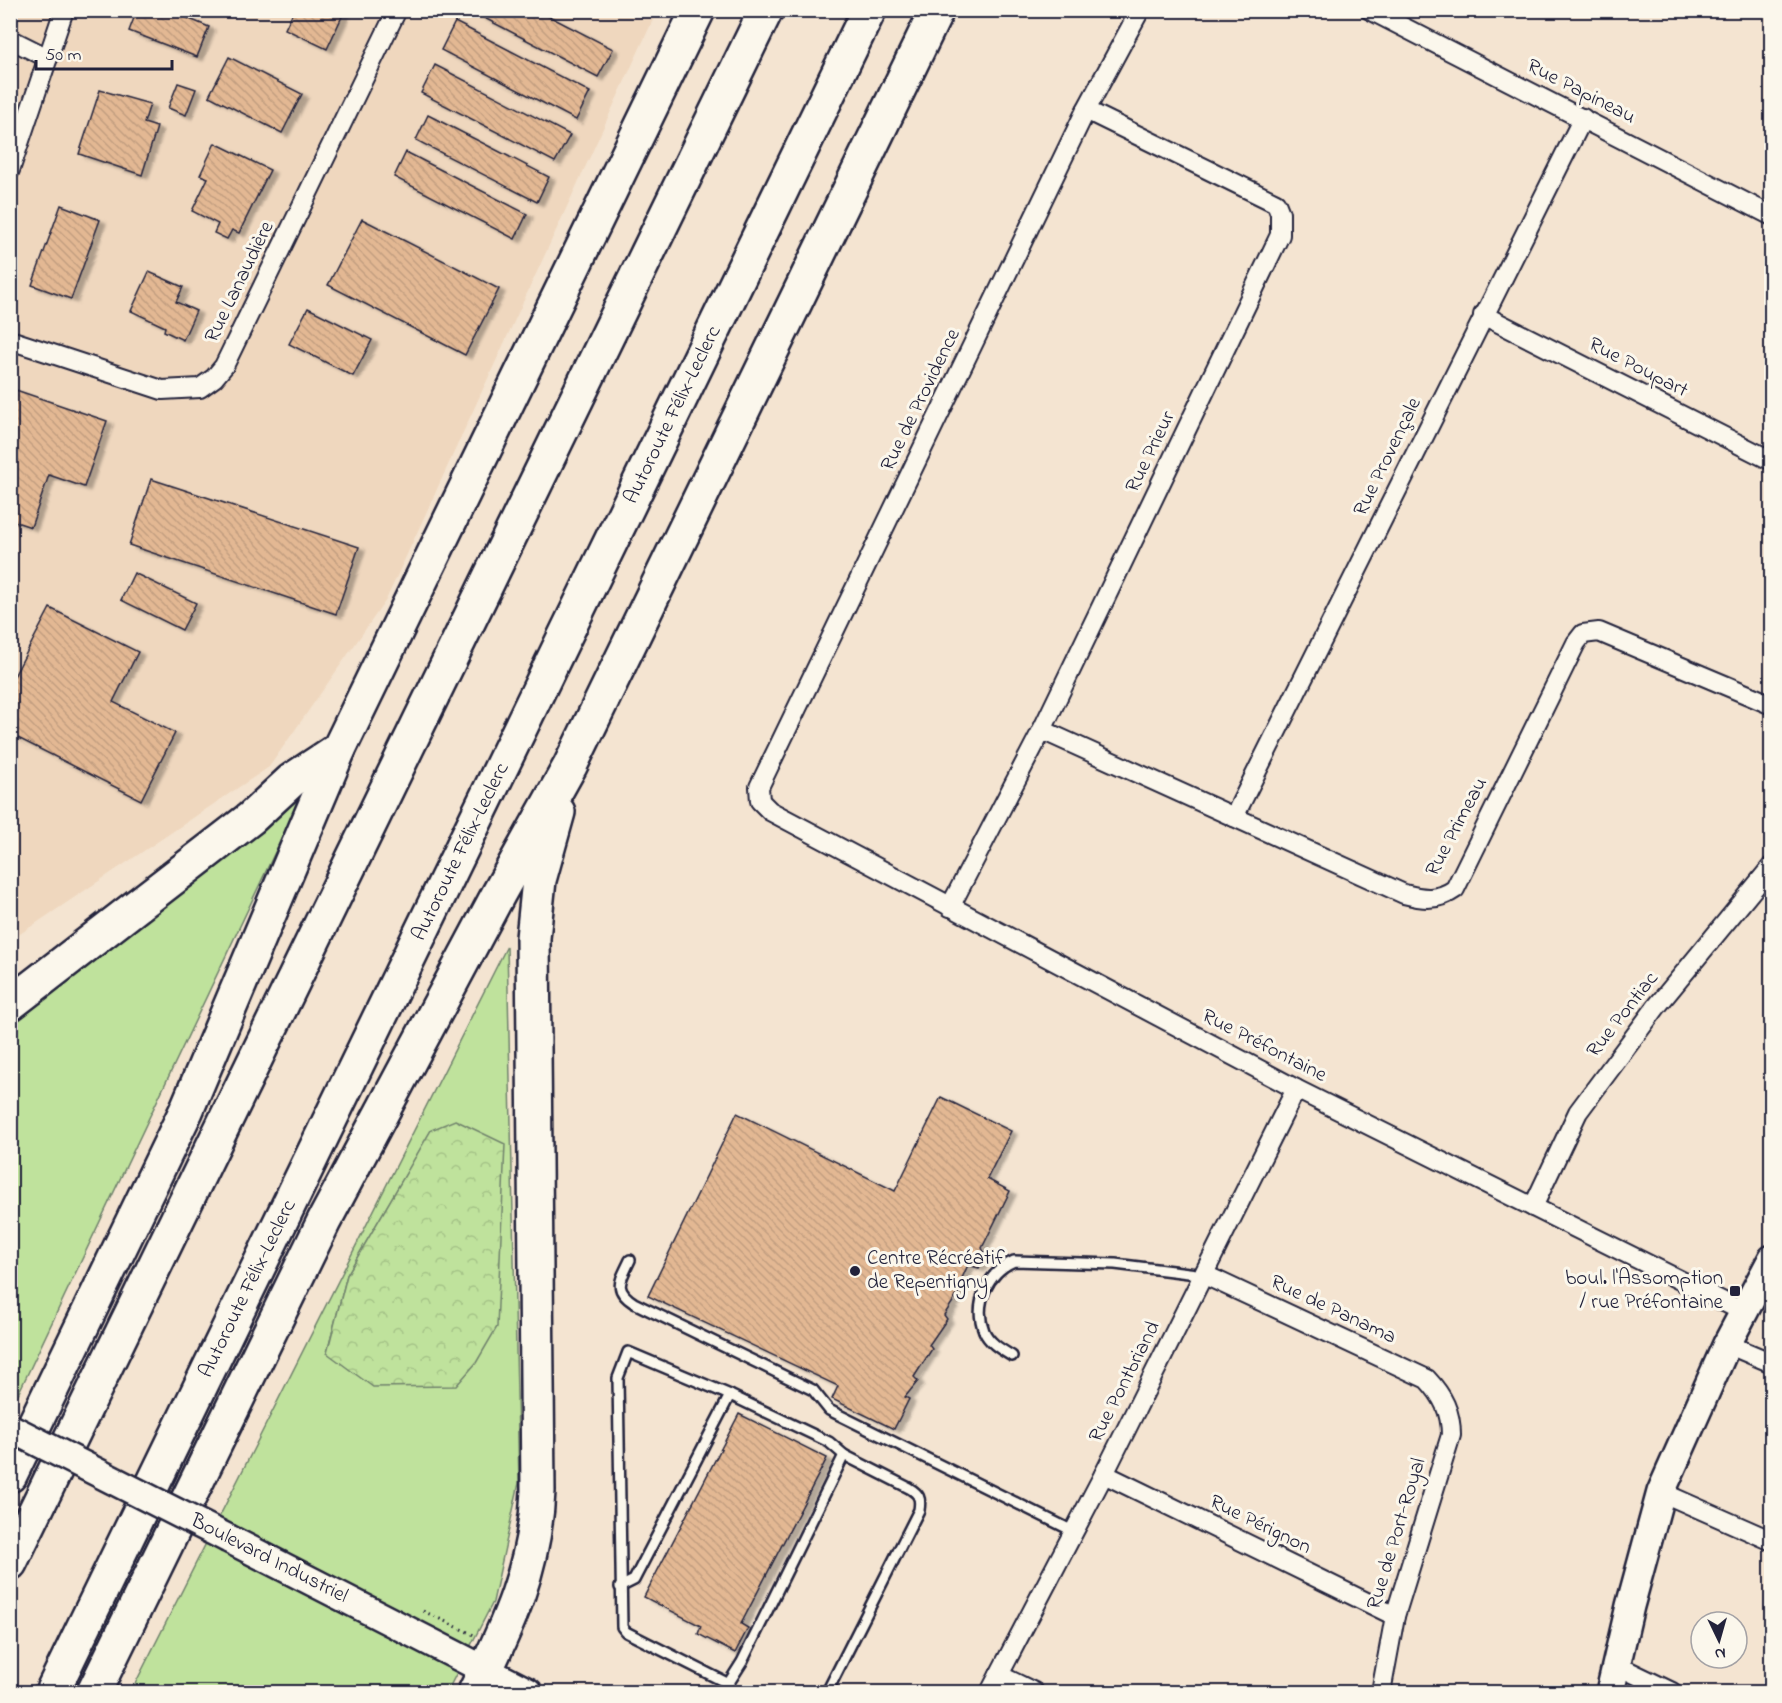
<svg xmlns="http://www.w3.org/2000/svg" width="1782" height="1703" viewBox="0 0 1782 1703" font-family="'Indie Flower',sans-serif">
  <style>
    .built { fill: #efd7be }
    .green { fill: #bfe29c; stroke: #70826c; stroke-width: 1.5; fill-rule: evenodd }
    .forest { fill: url(#forest-crowns); stroke: #70826c; stroke-width: 1.5 }
    .building { fill: url(#building-back-hatch); stroke: #22223b; stroke-width: 1.5; filter: url(#shadow) }
    .lines { fill: none; stroke-linecap: round; stroke-linejoin: round }
    .lane-casing { stroke: #22223b; stroke-width: 14 }
    .street-casing { stroke: #22223b; stroke-width: 22 }
    .secondary-casing { stroke: #22223b; stroke-width: 32 }
    .highway-casing { stroke: #22223b; stroke-width: 38 }
    .path { stroke: #22223b; stroke-width: 3; stroke-dasharray: 1.5 4.5; stroke-linecap: butt }
    .lane { stroke: #fbf7ec; stroke-width: 9 }
    .street { stroke: #fbf7ec; stroke-width: 18 }
    .secondary { stroke: #fbf7ec; stroke-width: 27 }
    .highway { stroke: #fbf7ec; stroke-width: 33 }
    .secondary-bridge-casing { stroke: #22223b; stroke-width: 32; stroke-linecap: butt }
    .secondary-bridge { stroke: #fbf7ec; stroke-width: 27 }
    .poi-dot { fill: #22223b; stroke: #fbf7ec; stroke-width: 2 }
    .labels { text-anchor: middle; dominant-baseline: central; stroke-width: 6; stroke-linejoin: round; paint-order: stroke }
    .street-label { font-size: 21px; fill: #22223b; stroke: #fbf7ec }
    .poi-label { font-size: 21px; fill: #22223b; stroke: #fbf7ec; text-anchor: start }
  </style>
  <defs>
    <pattern id="forest-crowns" width="20" height="18" patternUnits="userSpaceOnUse" patternTransform="scale(1.5)"><rect width="20" height="18" fill="#bfe29c"/><path d="M2 6a3 3 0 1 1 6 0M12 15a3 3 0 1 1 6 0" fill="none" stroke="#a4c287"/></pattern>
    <pattern id="building-back-hatch" width="6" height="6" patternUnits="userSpaceOnUse" patternTransform="scale(1.5)"><rect width="6" height="6" fill="#e3b893"/><path d="M-1 5l2 2M0 0l6 6M5-1l2 2" fill="none" stroke="#c29e80"/></pattern>
    <filter id="shadow"><feDropShadow dx="6" dy="3.5" stdDeviation="1.5" flood-color="#0004"/></filter>
  </defs>
  <rect width="100%" height="100%" fill="#f4e4d1"/>
  <filter id="ink" filterUnits="userSpaceOnUse"><feTurbulence type="fractalNoise" baseFrequency=".0167" numOctaves="2"/><feDisplacementMap in="SourceGraphic" scale="12" xChannelSelector="R" yChannelSelector="G"/><feConvolveMatrix kernelMatrix="1 2 1 2 8 2 1 2 1" color-interpolation-filters="sRGB"/></filter>
  <g filter="url(#ink)">
    <!-- built -->
    <path class="built" d="M11 11H657L386 600 269 767 11 940Z"/>
    <!-- green -->
    <g class="green">
      <path d="M304 791 11 1409V1018Z"/>
      <path d="M507 946 519 1483 493 1602 447 1692H131ZM431 1131 327 1353 347 1275Z"/>
    </g>
    <!-- forest -->
    <path class="forest" d="M455 1120 505 1144 497 1327 476 1363 456 1386 373 1387 327 1353 347 1275 431 1130Z"/>
    <!-- building -->
    <g class="building">
      <path d="M137 10H168L209 27 197 57 129 31Z"/>
      <path d="M294 10H345L327 49 285 29Z"/>
      <path d="M469 10H537L613 49 598 77Z"/>
      <path d="M455 22 590 92 576 120 441 50Z"/>
      <path d="M229 57 302 94 282 133 209 96Z"/>
      <path d="M435 65 570 135 555 162 421 93Z"/>
      <path d="M178 83 196 89 186 115 168 108Z"/>
      <path d="M100 90 150 104 144 123 157 127 142 175 79 154Z"/>
      <path d="M428 115 549 177 537 202 416 140Z"/>
      <path d="M215 143 270 170 239 233 232 230 227 239 214 233 218 224 192 211 208 178 200 175Z"/>
      <path d="M406 152 527 214 515 239 394 177Z"/>
      <path d="M61 205 100 220 71 299 32 285Z"/>
      <path d="M362 219 499 289 465 355 328 285Z"/>
      <path d="M149 272 183 287 176 302 196 311 183 340 164 331 165 327 131 311Z"/>
      <path d="M308 308 372 340 353 376 289 344Z"/>
      <path d="M10 388 107 421 84 487 49 475 31 527 10 520Z"/>
      <path d="M151 479 359 547 336 614 129 545Z"/>
      <path d="M134 573 196 603 182 630 121 600Z"/>
      <path d="M50 608 138 652 113 702 175 733 141 800 10 734V684Z"/>
      <path d="M941 1097 1011 1131 987 1179 1010 1191 982 1248 985 1254 979 1268 968 1265 957 1289 960 1291 944 1315 947 1319 929 1345 932 1349 914 1377 918 1381 905 1397 909 1399 894 1429 832 1399 838 1386 648 1296 737 1113 895 1191Z"/>
      <path d="M739 1414 827 1458 741 1624 748 1628 735 1653 698 1634 701 1626 644 1597Z"/>
    </g>
    <g class="lines">
      <defs>
        <g id="lane">
          <path d="M630 1260C621 1280 612 1289 634 1303L813 1390 829 1410 1073 1531"/>
          <path d="M1012 1356C1002 1350 989 1343 984 1331 973 1304 988 1272 1014 1261L1115 1264 1205 1275"/>
          <path d="M620 1587 634 1580 730 1395 829 1442 844 1455"/>
          <path d="M727 1683 626 1632 622 1627 618 1378 628 1352 730 1395"/>
          <path d="M723 1692 742 1662 844 1455 909 1488C919 1494 921 1498 919 1510L827 1692"/>
        </g>
        <g id="street">
          <path d="M1140 10 1086 110 759 787 760 801 770 811 1296 1089 1744 1312"/>
          <path d="M1370 10 1772 216"/>
          <path d="M10 39 48 58"/>
          <path d="M10 170 64 10"/>
          <path d="M1483 315 1772 461"/>
          <path d="M10 340 162 390 200 388 214 378 224 366 397 10"/>
          <path d="M1042 730 1404 894C1423 899 1438 901 1455 889L1576 643 1583 634 1599 632 1772 705"/>
          <path d="M1234 817 1583 118"/>
          <path d="M950 907 1042 730 1280 235V213L1276 203 1086 110"/>
          <path d="M1533 1207 1578 1112 1657 1006 1772 866"/>
          <path d="M1205 1275 1427 1379C1443 1396 1451 1412 1451 1435L1395 1616 1381 1692"/>
          <path d="M1727 1344 1772 1363"/>
          <path d="M1104 1474 1395 1616"/>
          <path d="M1661 1492 1772 1541"/>
          <path d="M1616 1665 1672 1692"/>
          <path d="M999 1675 1034 1692"/>
          <path d="M990 1692 1104 1474 1296 1089"/>
        </g>
        <g id="secondary">
          <path d="M229 1539 528 1692"/>
          <path d="M1610 1692 1630 1606 1661 1492 1727 1344 1772 1259"/>
        </g>
        <g id="highway">
          <path d="M10 1004 251 818 292 780 339 749"/>
          <path d="M10 1475 186 1111 339 749 698 10"/>
          <path d="M10 1563 766 10"/>
          <path d="M52 1692 869 10"/>
          <path d="M94 1692 324 1221 499 893 570 766 937 10"/>
          <path d="M475 1692C508 1625 535 1568 538 1491L533 938 539 880 558 812"/>
        </g>
      </defs>
      <!-- lane casing -->
      <use href="#lane" class="lane-casing"/>
      <!-- street casing -->
      <use href="#street" class="street-casing"/>
      <!-- secondary casing -->
      <use href="#secondary" class="secondary-casing"/>
      <!-- highway casing -->
      <use href="#highway" class="highway-casing"/>
      <!-- path -->
      <path class="path" d="M423 1611 474 1635"/>
      <!-- lane -->
      <use href="#lane" class="lane"/>
      <!-- street -->
      <use href="#street" class="street"/>
      <!-- secondary -->
      <use href="#secondary" class="secondary"/>
      <!-- highway -->
      <use href="#highway" class="highway"/>
      <defs>
        <path id="secondary-bridge" d="M10 1428 229 1539"/>
      </defs>
      <!-- secondary-bridge casing -->
      <use href="#secondary-bridge" class="secondary-bridge-casing"/>
      <!-- secondary-bridge -->
      <use href="#secondary-bridge" class="secondary-bridge"/>
    </g>
  </g>
  <!-- markers -->
  <g class="poi-dot">
    <circle cx="855" cy="1271" r="6"/>
    <rect x="1729" y="1285" width="12" height="12" rx="3"/>
  </g>
  <g class="labels">
    <!-- street labels -->
    <g class="street-label">
      <text transform="translate(1581 92) rotate(27)">Rue Papineau</text>
      <text transform="translate(240 282) rotate(-64)">Rue Lanaudière</text>
      <text transform="translate(1638 368) rotate(27)">Rue Poupart</text>
      <text transform="translate(921 400) rotate(-64)">Rue de Providence</text>
      <text transform="translate(673 415) rotate(-64)">Autoroute Félix-Leclerc</text>
      <text transform="translate(1151 452) rotate(-64)">Rue Prieur</text>
      <text transform="translate(1388 457) rotate(-64)">Rue Provençale</text>
      <text transform="translate(1457 827) rotate(-62)">Rue Primeau</text>
      <text transform="translate(461 852) rotate(-64)">Autoroute Félix-Leclerc</text>
      <text transform="translate(1623 1015) rotate(-52)">Rue Pontiac</text>
      <text transform="translate(1264 1046) rotate(27)">Rue Préfontaine</text>
      <text transform="translate(248 1289) rotate(-64)">Autoroute Félix-Leclerc</text>
      <text transform="translate(1333 1310) rotate(25)">Rue de Panama</text>
      <text transform="translate(1125 1382) rotate(-63)">Rue Pontbriand</text>
      <text transform="translate(1260 1525) rotate(26)">Rue Pérignon</text>
      <text transform="translate(1397 1534) rotate(-73)">Rue de Port-Royal</text>
      <text transform="translate(269 1559) rotate(27)">Boulevard Industriel</text>
    </g>
    <!-- poi labels -->
    <g class="poi-label">
      <text x="867" y="1259">Centre Récréatif<tspan x="867" dy="24">de Repentigny</tspan></text>
      <text x="1723" y="1279" text-anchor="end">boul. l'Assomption<tspan x="1723" dy="24">/ rue Préfontaine</tspan></text>
    </g>
  </g>
  <!-- margin -->
  <rect width="1782" height="1703" fill="none" stroke="#fbf7ec" stroke-width="36"/>
  <rect x="18" y="18" width="1746" height="1667" fill="none" stroke="#22223b" stroke-width="2" filter="url(#ink)"/>
  <!-- north arrow -->
  <g transform="translate(1719 1640) rotate(175)"><circle r="28" fill="#fbf7ec" stroke="#a4a2a5" stroke-width="1.5"/>
  <path d="M0-4.5L10 22L0 15L-10 22Z" fill="#22223b"/>
  <text y="-9" font-size="16" font-weight="bold" text-anchor="middle" fill="#22223b">N</text>
  </g>
  <!-- scale -->
  <path d="M36 60v9h136v-9" fill="none" stroke="#22223b" stroke-width="3"/>
  <text x="45" y="60" font-size="18" fill="#22223b" stroke="#fbf7ec" stroke-width="4.5" paint-order="stroke">50 m</text>
</svg>
